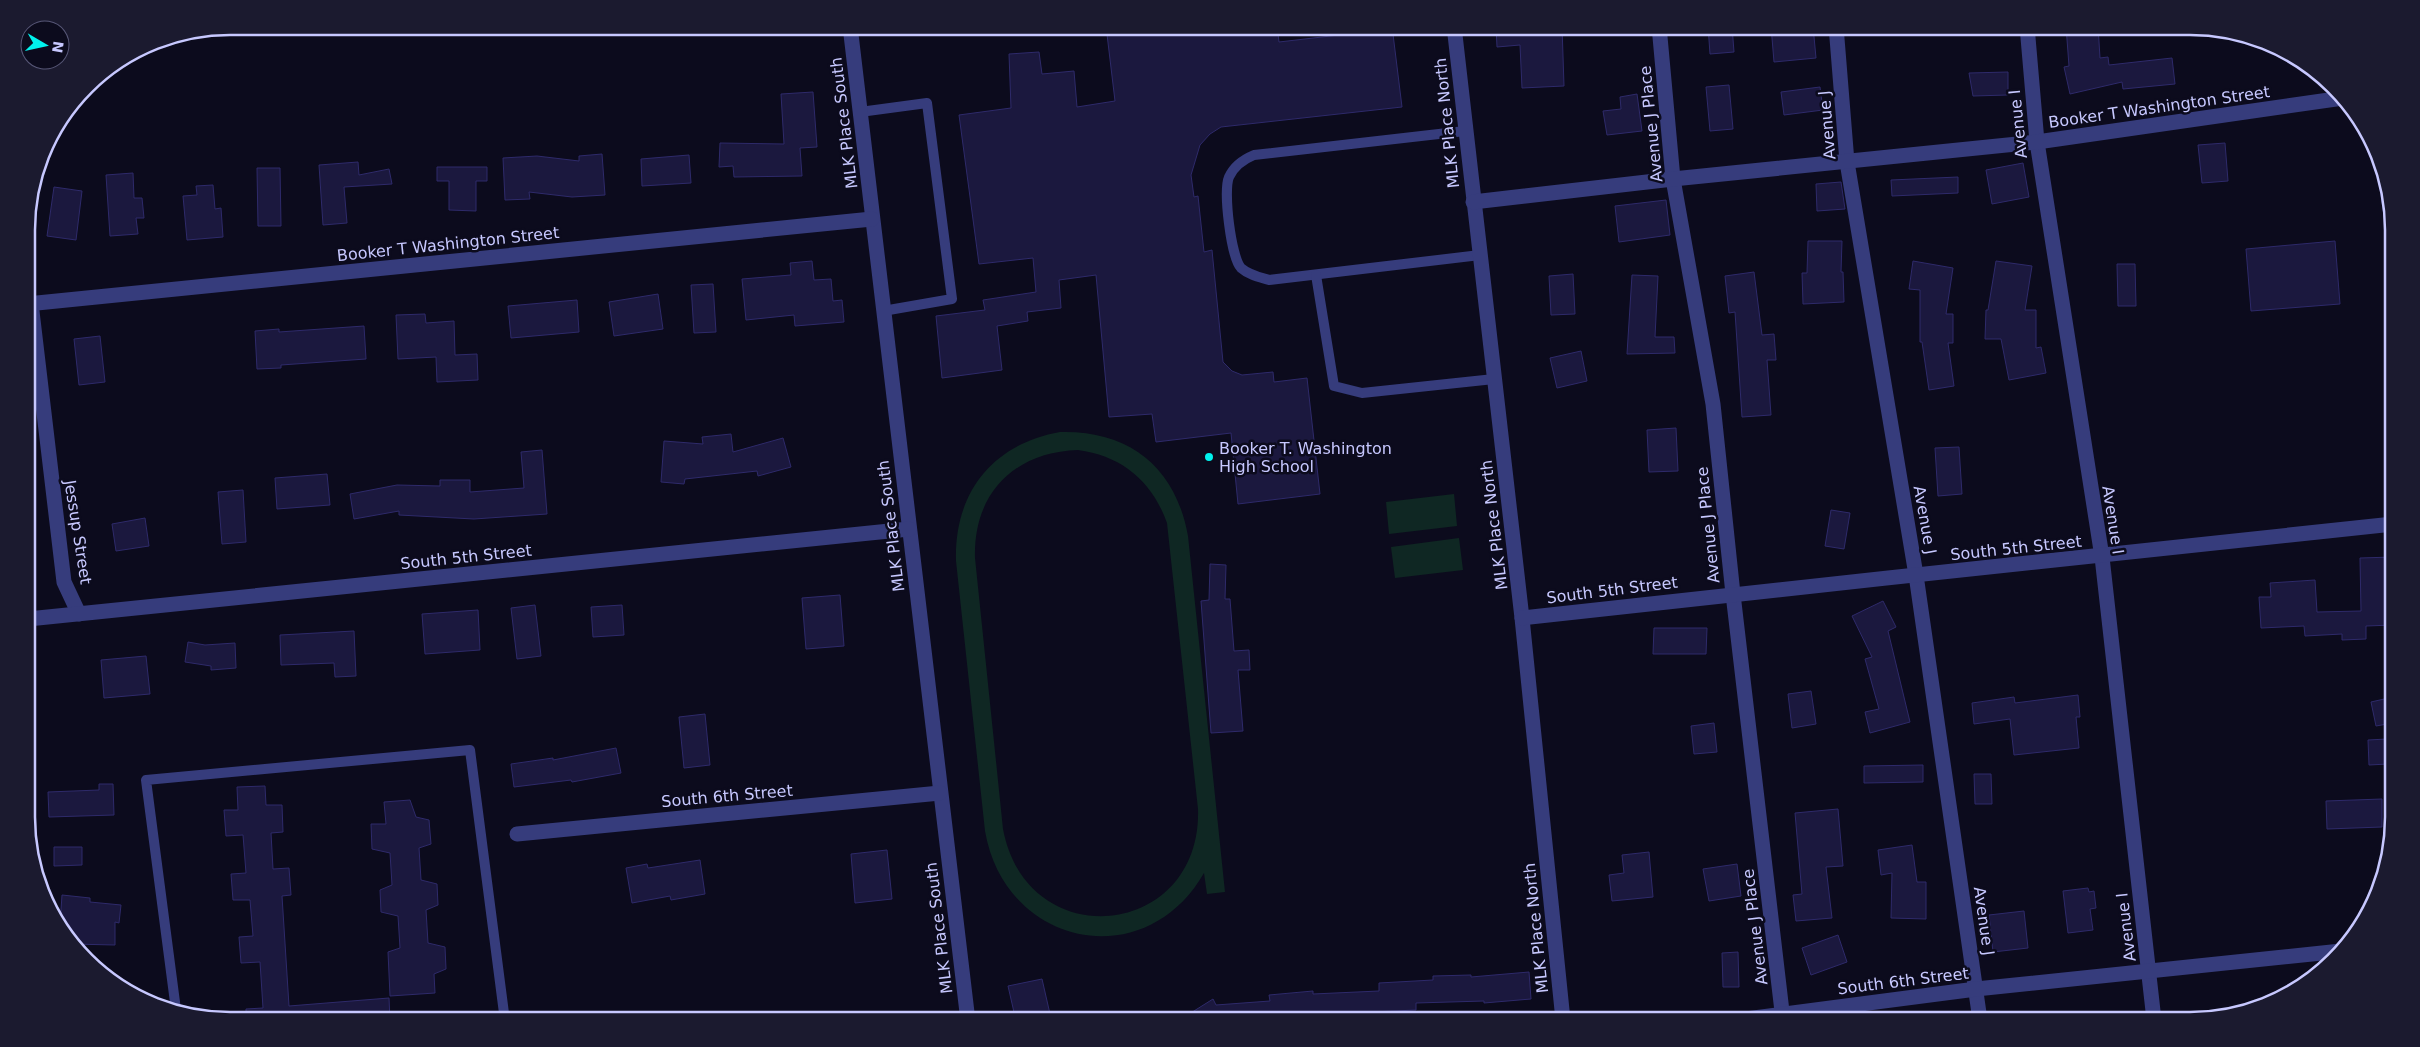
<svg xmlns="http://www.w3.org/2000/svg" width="2420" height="1047" viewBox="0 0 2420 1047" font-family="'DejaVu Sans',sans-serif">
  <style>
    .green { fill: #0f2723; fill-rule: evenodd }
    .building { fill: #1b183e; stroke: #2e2a6a }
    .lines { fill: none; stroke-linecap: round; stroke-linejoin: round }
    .lane { stroke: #363c7c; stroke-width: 10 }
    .street { stroke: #363c7c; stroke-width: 15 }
    .poi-dot { fill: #01f2ed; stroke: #0c0b1d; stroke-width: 2 }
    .labels { text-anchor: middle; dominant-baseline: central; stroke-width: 5; stroke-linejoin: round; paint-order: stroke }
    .street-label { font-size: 16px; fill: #c7c8ff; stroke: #0c0b1d }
    .poi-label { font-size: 16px; fill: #c7c8ff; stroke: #0c0b1d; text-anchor: start }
    .rim { fill: none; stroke: #c7c8ff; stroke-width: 2.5 }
  </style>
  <rect width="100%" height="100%" fill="#0c0b1d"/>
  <!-- green -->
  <g class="green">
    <path d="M1060 432C1130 430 1176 468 1188 536L1225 892 1207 894 1204 873C1145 976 1005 947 985 831L956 561C954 492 993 444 1060 432ZM1078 450C1122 456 1152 481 1167 523L1198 809C1202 939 1027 957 1003 829L975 558C973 494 1014 452 1078 450Z"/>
    <path d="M1454 494 1457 526 1389 534 1386 502Z"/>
    <path d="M1459 538 1463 570 1395 578 1391 547Z"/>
  </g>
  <!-- building -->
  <g class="building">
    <path d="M1106 26H1277L1279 42 1339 35 1338 26H1392L1402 107 1221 127 1210 134 1200 145 1191 175 1194 197 1198 196 1204 252 1212 250 1223 362 1232 371 1242 375 1273 372 1274 382 1307 378 1320 494 1238 504 1231 433 1156 442 1152 414 1109 417 1096 275 1059 280 1061 308 1027 312 1028 321 997 326 1002 370 942 378 936 316 985 310 983 300 1036 292 1033 258 979 264 959 115 1011 108 1009 54 1039 52 1042 74 1074 71 1077 107 1115 101Z"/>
    <path d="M1496 26H1562L1564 86 1522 88 1520 45 1497 47Z"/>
    <path d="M1708 26H1732L1734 52 1710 54Z"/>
    <path d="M1771 26H1813L1816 58 1774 62Z"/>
    <path d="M2066 26H2098L2100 58 2108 57 2109 65 2172 58 2175 84 2123 89 2122 82 2070 94 2064 67 2069 66Z"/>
    <path d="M2008 72V95L1973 96 1969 73Z"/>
    <path d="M1729 85 1733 129 1710 131 1706 87Z"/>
    <path d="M1820 87 1823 110 1784 115 1781 92Z"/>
    <path d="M813 92 817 147 800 148 802 176 734 177 733 166 719 167 720 143 784 144 781 94Z"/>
    <path d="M1637 94 1642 131 1607 135 1603 111 1621 109 1620 97Z"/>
    <path d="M2225 143 2228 181 2202 183 2198 145Z"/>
    <path d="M602 154 605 195 572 197 529 192 530 199 505 200 503 158 537 156 579 161V156Z"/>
    <path d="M689 155 691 183 642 186 641 159Z"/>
    <path d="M358 162 359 175 389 169 392 184 344 187 347 223 323 225 319 165Z"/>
    <path d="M2023 163 2029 197 1992 204 1986 170Z"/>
    <path d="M437 167H487V181H476V211L449 210V181H437Z"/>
    <path d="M257 168H280L281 226H258Z"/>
    <path d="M133 173 134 198H142L144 218H136L138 234 110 236 106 175Z"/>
    <path d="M1958 177V193L1892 196 1891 180Z"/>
    <path d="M1841 182 1845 209 1817 211 1816 184Z"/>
    <path d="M213 185 215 209 221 208 223 237 187 240 183 196 197 195 196 186Z"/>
    <path d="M54 187 82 191 76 240 47 236Z"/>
    <path d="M1666 200 1670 235 1619 242 1615 206Z"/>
    <path d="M1808 241H1842L1841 272H1843L1844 302 1803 304 1802 273H1807Z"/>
    <path d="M2335 241 2340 304 2251 311 2246 249Z"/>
    <path d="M812 261 814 280 831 279 833 301 842 300 844 322 795 326 794 315 746 320 742 279 791 275 790 263Z"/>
    <path d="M1913 261 1953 268 1946 314H1953V343H1948L1954 386 1929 390 1922 342H1920V290L1909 289Z"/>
    <path d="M1996 261 2032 266 2025 310H2036V348L2041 347 2046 373 2009 380 2001 339H1985L1986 310H1988Z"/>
    <path d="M2117 264H2135L2136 306H2118Z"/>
    <path d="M1754 272 1762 335 1774 334 1776 360H1767L1771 415 1742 417 1735 312 1729 313 1725 276Z"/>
    <path d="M1573 274 1575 314 1551 315 1549 276Z"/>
    <path d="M1632 275 1658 276 1655 337H1674L1675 353 1627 354Z"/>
    <path d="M713 284 716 332 694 333 691 285Z"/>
    <path d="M658 294 663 329 614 336 609 302Z"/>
    <path d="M577 300 579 332 511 338 508 306Z"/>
    <path d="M425 314 426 323 454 321 455 355 477 354 478 380 437 382 436 357 398 359 396 315Z"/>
    <path d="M364 326 366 359 281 365V368L257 369 255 331 279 329V332Z"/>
    <path d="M100 336 105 382 79 385 74 339Z"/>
    <path d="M1581 351 1587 381 1557 388 1550 358Z"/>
    <path d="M1676 428 1678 471 1649 472 1647 430Z"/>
    <path d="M731 434 733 452 783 438 791 467 758 476 757 471 685 479 684 484 661 482 664 441 703 444 702 437Z"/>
    <path d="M1959 447 1962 494 1938 496 1935 448Z"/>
    <path d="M542 450 547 514 474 519 399 515V511L354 519 350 494 397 485 440 486V480H470V492L524 488 521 452Z"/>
    <path d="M327 474 330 505 277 509 275 478Z"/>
    <path d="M243 490 246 542 222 544 218 492Z"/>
    <path d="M1831 510 1850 513 1844 549 1825 546Z"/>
    <path d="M145 518 149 546 116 551 112 524Z"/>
    <path d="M2393 557V625L2366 626V639L2342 640V634L2305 636 2304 626 2261 628 2259 597H2271L2270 583 2315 580 2317 612 2361 611 2360 558Z"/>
    <path d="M1210 564 1226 565 1225 599H1230L1234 651 1249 650 1250 670H1238L1243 731 1211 733 1201 601 1209 600Z"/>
    <path d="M840 595 844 646 806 649 802 598Z"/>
    <path d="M1883 601 1896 627 1888 631 1910 722 1870 733 1865 712 1879 709 1865 659 1872 657 1852 616Z"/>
    <path d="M535 605 541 656 517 659 511 608Z"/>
    <path d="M622 605 624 635 593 637 591 607Z"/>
    <path d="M478 610 480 650 425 654 422 614Z"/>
    <path d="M1654 628H1707L1706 654H1653Z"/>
    <path d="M354 631 356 676 335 677 334 663 281 665 280 635Z"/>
    <path d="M188 642 205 645 235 643 236 668 211 670V666L185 662Z"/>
    <path d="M146 656 150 694 104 698 101 660Z"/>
    <path d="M1811 691 1816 724 1792 728 1788 694Z"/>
    <path d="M2078 695 2080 717H2076L2079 748 2014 755 2010 719 1974 724 1972 703 2014 697 2015 703Z"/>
    <path d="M2393 697V723L2376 726 2371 702Z"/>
    <path d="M705 714 710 765 684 768 679 717Z"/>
    <path d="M1714 723 1717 752 1694 754 1691 726Z"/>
    <path d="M2387 739 2388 764 2369 765 2368 740Z"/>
    <path d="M616 748 621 773 572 782 571 780 514 787 511 764 553 758V760Z"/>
    <path d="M1923 765V782L1864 783V766Z"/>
    <path d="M1974 774H1991L1992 804H1975Z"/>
    <path d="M99 784H113L114 815 49 817 48 792 99 790Z"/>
    <path d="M265 786 266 805H282L283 832 271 833 273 869 289 868 291 895 282 896 289 1006 389 998 390 1021H246V1009L263 1008 260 962 241 963 239 937 253 936 250 900H233L231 874 246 873 243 835 226 836 224 810H238L237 787Z"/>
    <path d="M2382 799V827L2327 829 2326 801Z"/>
    <path d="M410 800 416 817 429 820 431 844 419 848 421 880 437 884 438 905 426 910 428 943 445 947 446 969 434 974 435 993 390 996 388 952 400 948 398 916 381 912 380 890 392 885 390 853 372 849 371 824H386L384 802Z"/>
    <path d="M1838 809 1843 866 1826 867 1832 918 1796 921 1793 895 1802 894 1795 813Z"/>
    <path d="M1912 845 1917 882H1926V919L1891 918 1892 873 1881 875 1878 850Z"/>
    <path d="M54 847H82V865L54 866Z"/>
    <path d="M887 850 892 899 855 903 851 854Z"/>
    <path d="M1649 852 1653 897 1612 901 1609 875 1624 873 1622 855Z"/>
    <path d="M700 860 705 894 671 900 670 896 632 903 626 868 647 864 648 868Z"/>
    <path d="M1737 864 1741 896 1709 901 1703 869Z"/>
    <path d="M2088 888 2089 892 2094 891 2096 908 2090 909 2093 930 2068 933 2063 891Z"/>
    <path d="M62 895 90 898V902L121 905 119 923 115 922V945L71 944 60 925Z"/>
    <path d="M2024 911 2028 948 1993 952 1989 915Z"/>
    <path d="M1838 935 1847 962 1811 975 1802 948Z"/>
    <path d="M1738 952 1739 987H1723L1722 953Z"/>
    <path d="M1529 972 1531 999 1484 1003V1001L1416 1003V1010L1371 1012V1018L1178 1021 1213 999 1216 1005 1270 1001 1269 995 1313 991V994L1379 991V983L1433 980V976L1471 975V977Z"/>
    <path d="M1042 979 1050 1014 1016 1021 1008 986Z"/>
  </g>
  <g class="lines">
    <!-- lane -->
    <g class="lane">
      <path d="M860 112 927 103 952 299 883 311"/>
      <path d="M1465 131 1254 155C1242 160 1234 166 1229 177 1223 191 1231 257 1241 268 1249 275 1259 277 1269 280L1480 255"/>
      <path d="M1316 275 1334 386 1362 393 1494 379"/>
      <path d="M176 1010 146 780 470 750 505 1021"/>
    </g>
    <!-- street -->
    <g class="street">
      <path d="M850 26 968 1021"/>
      <path d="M1454 26 1522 618 1563 1020"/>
      <path d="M1659 26 1673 179 1713 404 1733 594 1783 1020"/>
      <path d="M1836 26 1847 162 1916 575 1980 1020"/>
      <path d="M2027 26 2037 142 2102 557 2154 1020"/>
      <path d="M2387 187 2392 223"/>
      <path d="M1473 202 1673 179 2037 142 2343 98"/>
      <path d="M31 303 64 582 79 614"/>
      <path d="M27 304 872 219"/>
      <path d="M1522 618C1812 584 2103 557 2393 524"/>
      <path d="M28 619 909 529"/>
      <path d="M517 834 940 793"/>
      <path d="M1738 1020 1976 989 2341 951"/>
    </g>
  </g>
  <!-- markers -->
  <circle class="poi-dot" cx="1209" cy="457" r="5"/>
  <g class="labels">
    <!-- street labels -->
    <g class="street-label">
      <text transform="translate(2159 107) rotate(-8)">Booker T Washington Street</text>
      <text transform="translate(844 123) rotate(-97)">MLK Place South</text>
      <text transform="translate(1447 123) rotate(-96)">MLK Place North</text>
      <text transform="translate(1651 124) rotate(-96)">Avenue J Place</text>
      <text transform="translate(2018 124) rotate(-96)">Avenue I</text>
      <text transform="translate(1827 125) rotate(-95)">Avenue J</text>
      <text transform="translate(448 244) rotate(-6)">Booker T Washington Street</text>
      <text transform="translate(1925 520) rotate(80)">Avenue J</text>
      <text transform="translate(2113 520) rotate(81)">Avenue I</text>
      <text transform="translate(1494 525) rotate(-97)">MLK Place North</text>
      <text transform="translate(1708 525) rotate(-96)">Avenue J Place</text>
      <text transform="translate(891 526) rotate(-97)">MLK Place South</text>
      <text transform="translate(78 532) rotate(81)">Jessup Street</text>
      <text transform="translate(2016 548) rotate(-6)">South 5th Street</text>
      <text transform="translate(466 557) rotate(-6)">South 5th Street</text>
      <text transform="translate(1612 590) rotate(-7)">South 5th Street</text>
      <text transform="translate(727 796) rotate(-5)">South 6th Street</text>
      <text transform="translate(1984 921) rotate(82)">Avenue J</text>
      <text transform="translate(1755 927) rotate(-97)">Avenue J Place</text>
      <text transform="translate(2126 927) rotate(-97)">Avenue I</text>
      <text transform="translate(939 928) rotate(-97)">MLK Place South</text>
      <text transform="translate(1536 928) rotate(-96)">MLK Place North</text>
      <text transform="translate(1903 981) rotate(-7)">South 6th Street</text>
    </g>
    <!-- poi labels -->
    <g class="poi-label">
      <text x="1219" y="448">Booker T. Washington<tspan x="1219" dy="18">High School</tspan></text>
    </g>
  </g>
  <!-- crop -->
  <path d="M0 0H2420V1047H0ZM230 35H2190A195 195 0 0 1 2385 230V817A195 195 0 0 1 2190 1012H230A195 195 0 0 1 35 817V230A195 195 0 0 1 230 35Z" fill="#1b1a2f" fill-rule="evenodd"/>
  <path class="rim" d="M230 35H2190A195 195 0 0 1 2385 230V817A195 195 0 0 1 2190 1012H230A195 195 0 0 1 35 817V230A195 195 0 0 1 230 35Z"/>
  <!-- north arrow -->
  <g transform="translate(45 45) rotate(99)"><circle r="24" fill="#0c0b1d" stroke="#575777"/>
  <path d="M0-4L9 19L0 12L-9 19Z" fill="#01f2ed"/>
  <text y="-8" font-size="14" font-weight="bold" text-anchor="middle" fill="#c7c8ff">N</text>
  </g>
</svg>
